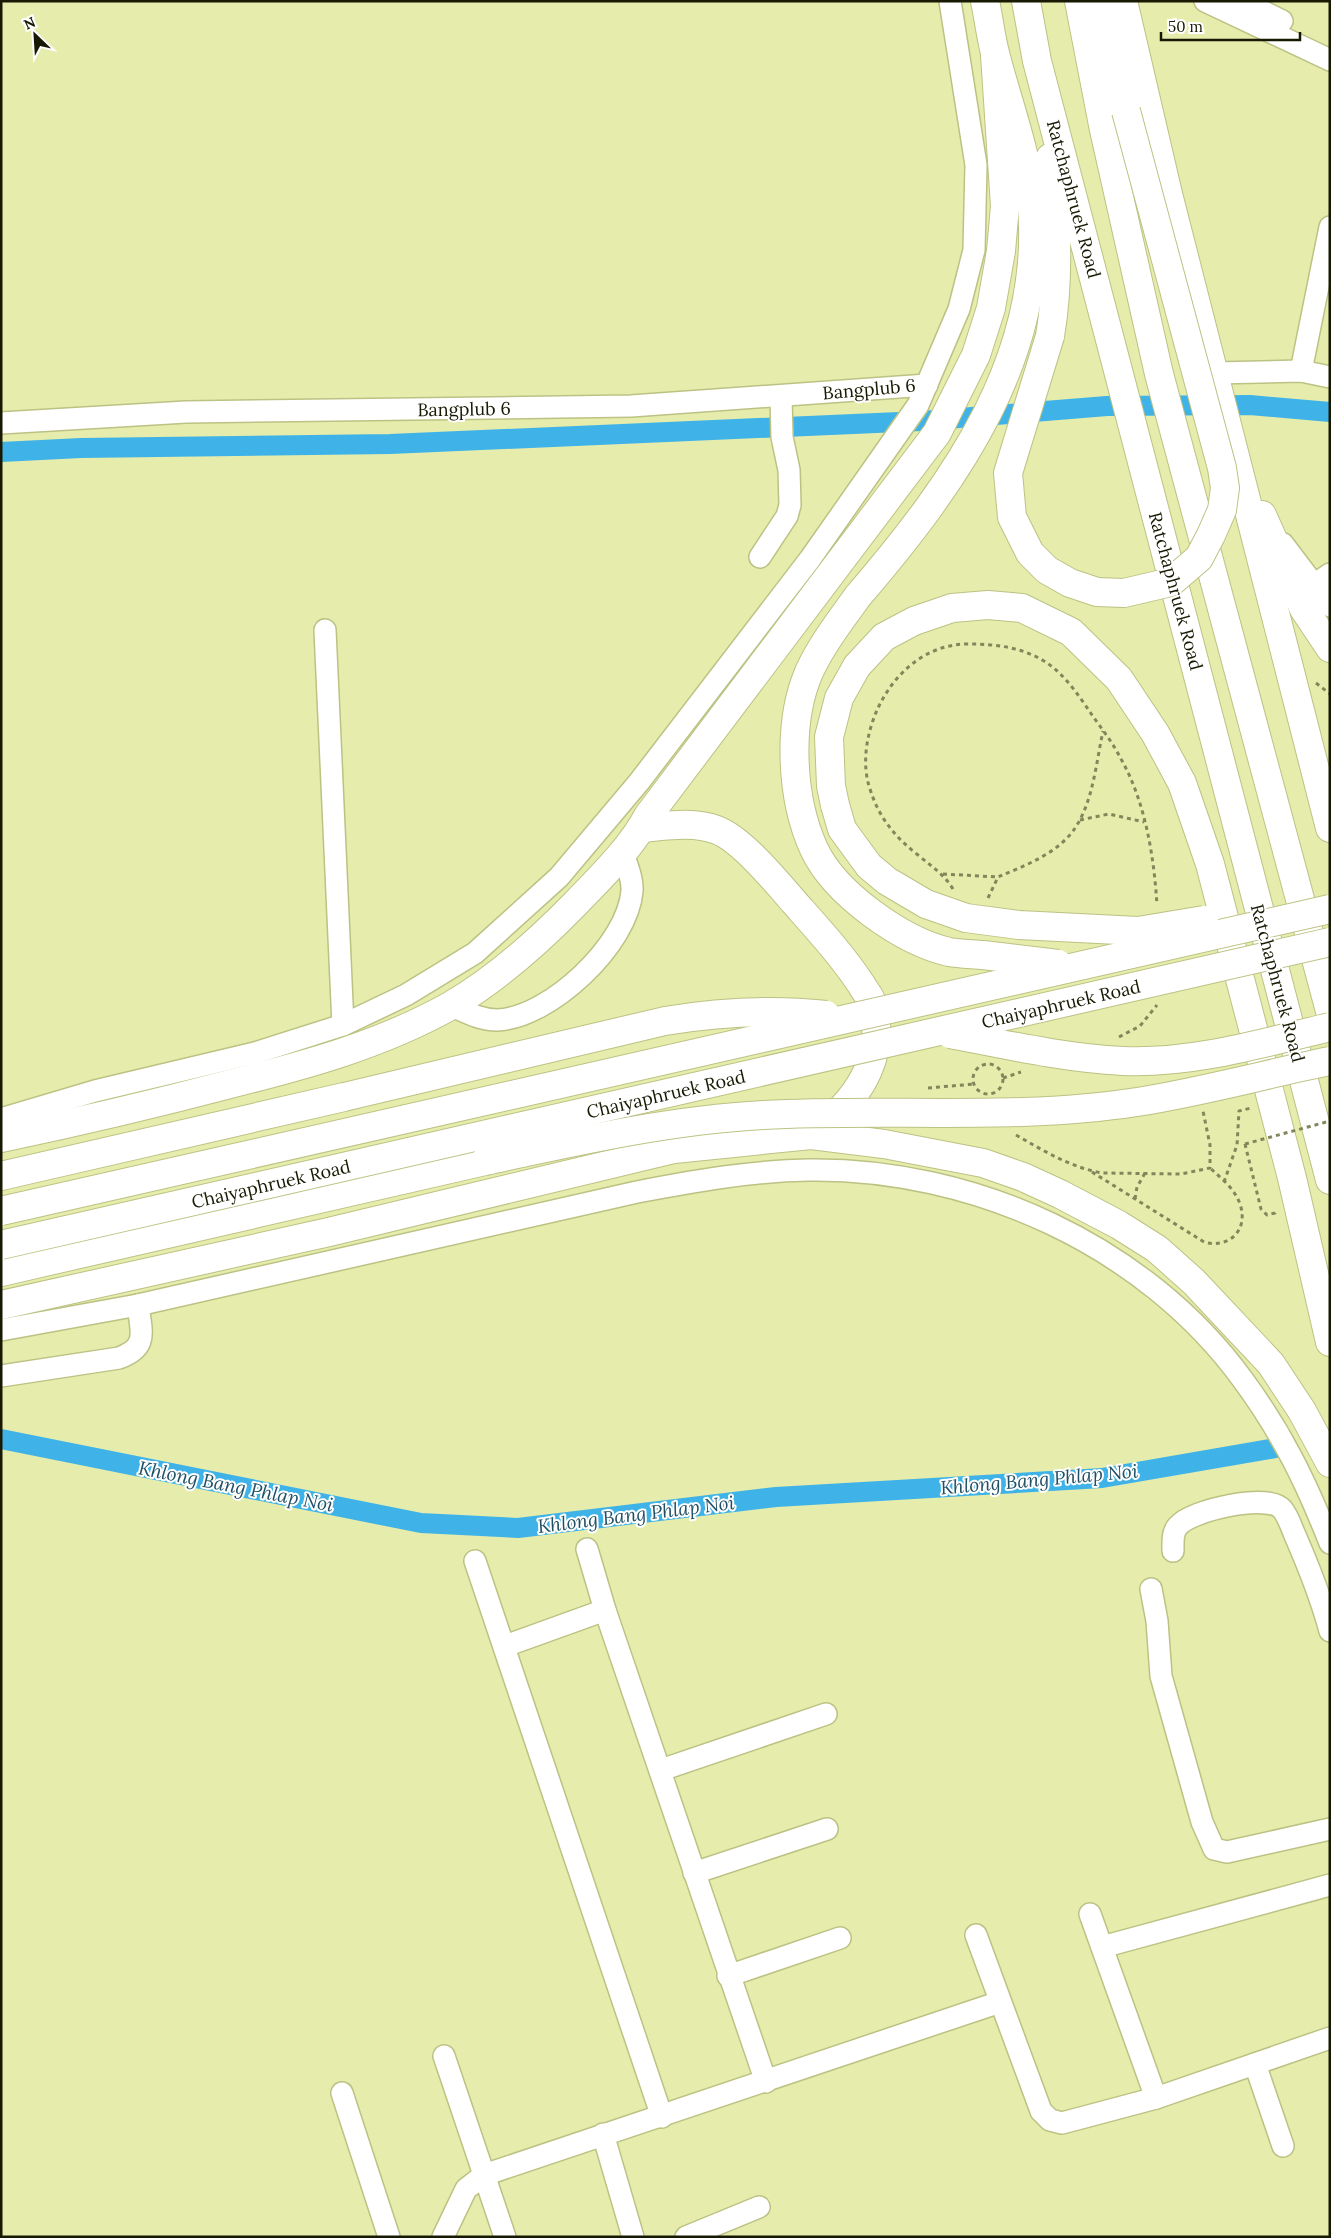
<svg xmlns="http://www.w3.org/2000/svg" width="1331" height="2238" viewBox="0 0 1331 2238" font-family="Lora,serif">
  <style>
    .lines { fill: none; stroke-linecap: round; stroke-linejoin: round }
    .canal { stroke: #3fb3e8; stroke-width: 20 }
    .minor-casing { stroke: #bcc283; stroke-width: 24 }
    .major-casing { stroke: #bcc283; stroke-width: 30 }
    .path { stroke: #83865a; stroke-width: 3; stroke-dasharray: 4 4; stroke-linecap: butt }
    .minor { stroke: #fff; stroke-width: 21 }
    .major { stroke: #fff; stroke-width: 28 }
    .major-bridge-casing { stroke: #bcc283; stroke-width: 30; stroke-linecap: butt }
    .path-bridge { stroke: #83865a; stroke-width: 3; stroke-dasharray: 4 4; stroke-linecap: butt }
    .major-bridge { stroke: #fff; stroke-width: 28 }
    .labels { text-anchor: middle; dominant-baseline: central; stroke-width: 4; stroke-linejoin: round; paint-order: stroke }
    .street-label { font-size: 18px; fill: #181902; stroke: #fff }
    .water-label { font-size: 19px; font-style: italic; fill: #204f65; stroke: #fff }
  </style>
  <rect width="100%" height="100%" fill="#e6ecac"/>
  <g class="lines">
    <!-- canal -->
    <g class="canal">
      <path d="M1 452 81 448 390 444 922 421 1107 406 1250 405 1330 412"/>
      <path d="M1 1439 421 1523 518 1528 776 1497 1102 1478 1276 1448"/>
    </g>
    <defs>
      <g id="minor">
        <path d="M1205 1 1330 60"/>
        <path d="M1242 1 1282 21"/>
        <path d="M1301 371 1330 227"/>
        <path d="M1215 373 1301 371 1330 377"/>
        <path d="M1 423 186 412 631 406 927 385"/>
        <path d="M1283 544 1330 606"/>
        <path d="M760 557 787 516 790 505 789 470 782 437 781 397"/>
        <path d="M1314 585 1330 574"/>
        <path d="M325 630 343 1025"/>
        <path d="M450 1005C466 1012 480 1020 497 1020 550 1018 628 944 632 891 633 878 626 863 622 851"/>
        <path d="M1 1119 95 1091 255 1053 343 1025 406 995 475 953 559 877 639 782 810 559 918 405 959 309 974 250 976 165 950 1"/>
        <path d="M1 1330 138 1305 637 1192C694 1181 751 1171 809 1170 973 1168 1145 1245 1243 1380 1282 1433 1306 1482 1330 1543"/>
        <path d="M1 1376 119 1358C149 1347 141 1332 138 1305"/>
        <path d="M587 1549 605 1610 766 2082"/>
        <path d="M1173 1551C1173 1543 1172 1532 1178 1526 1191 1510 1268 1493 1282 1509 1288 1516 1291 1526 1294 1533 1308 1565 1321 1597 1330 1631"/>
        <path d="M475 1561 662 2117"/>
        <path d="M1151 1589 1157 1621 1161 1676 1202 1822 1214 1849 1227 1852 1330 1829"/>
        <path d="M505 1646 605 1610"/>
        <path d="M661 1770 826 1714"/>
        <path d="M694 1873 827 1829"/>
        <path d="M1090 1914 1156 2098"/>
        <path d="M976 1935 1041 2111 1050 2120 1062 2123 1156 2098 1330 2038"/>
        <path d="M1102 1947 1330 1885"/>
        <path d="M728 1976 840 1938"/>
        <path d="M444 2056 505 2237"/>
        <path d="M1255 2064 1283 2146"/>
        <path d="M342 2093 389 2237"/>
        <path d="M603 2134 633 2237"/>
        <path d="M443 2237 466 2189 484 2175 1000 2002"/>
        <path d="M686 2237 759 2207"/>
      </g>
      <g id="major">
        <path d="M1026 1 1037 61 1330 1180"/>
        <path d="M1079 1 1104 130 1159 374 1330 1011"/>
        <path d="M1102 1 1126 111"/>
        <path d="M1123 1 1168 194 1330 828"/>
        <path d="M1050 158C1057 217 1060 278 1050 336"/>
        <path d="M1262 515 1304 609 1330 648"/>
        <path d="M858 596C955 483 1049 353 1031 196 1025 148 1008 103 996 57 991 39 989 20 985 1"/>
        <path d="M835 805 831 786 829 737 839 698 857 666 884 637 914 621 952 608 988 605 1022 608 1071 632 1119 679 1155 733 1182 783 1210 864 1292 1178 1330 1342"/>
        <path d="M641 828C666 826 693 821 717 830 741 839 776 881 794 902 817 928 841 954 861 984 864 990 870 996 872 1003 887 1052 861 1095 824 1125"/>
        <path d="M1 1138C78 1122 154 1104 230 1084 306 1065 380 1045 450 1006 497 979 538 942 576 903 601 877 631 848 648 816L937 433 976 355 991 308 1001 251 1005 206 995 55"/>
        <path d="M1 1176 344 1097"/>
        <path d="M1 1272 485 1161"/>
        <path d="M1 1305 329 1232 674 1149 811 1135 884 1144 983 1163 1023 1177 1060 1194 1119 1225 1157 1249 1194 1282 1271 1364 1302 1411 1330 1463"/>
      </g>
    </defs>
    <!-- minor casing -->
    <use href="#minor" class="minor-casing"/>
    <!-- major casing -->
    <use href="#major" class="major-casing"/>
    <!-- path -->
    <g class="path">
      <path d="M1316 683 1330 694"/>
      <path d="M1080 820 1109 814 1144 822"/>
      <path d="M943 874 998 877"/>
      <path d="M953 889C944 874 931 866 918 855 895 837 879 818 870 789 861 763 867 732 878 708 895 672 927 644 968 644 995 644 1021 647 1044 661 1064 673 1079 696 1092 715 1102 729 1113 743 1121 759 1145 801 1154 856 1157 905"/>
      <path d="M988 898 998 877C1024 866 1056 854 1073 831 1093 804 1096 763 1103 731"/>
      <path d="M1119 1037 1140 1026 1157 1005"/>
      <circle cx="988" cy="1079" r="15"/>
      <path d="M1003 1078 1021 1072"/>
      <path d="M928 1088 974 1084"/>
      <path d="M1016 1135C1044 1151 1070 1167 1102 1173L1181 1174 1210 1168V1145L1203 1111"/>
      <path d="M1245 1144 1261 1209 1267 1215 1275 1213 1276 1209"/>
      <path d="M1092 1172 1204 1242C1229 1249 1249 1230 1240 1204 1235 1189 1221 1178 1210 1168"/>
      <path d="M1224 1182 1237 1145 1239 1111 1251 1108"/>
      <path d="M1135 1199 1137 1187 1145 1173"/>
    </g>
    <!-- minor -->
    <use href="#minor" class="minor"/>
    <!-- major -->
    <use href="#major" class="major"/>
    <defs>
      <g id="major-bridge">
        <path d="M1050 336 1008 473 1012 517 1030 553 1047 570 1070 583 1097 592 1124 593 1171 582 1199 558 1211 535 1222 510 1225 488 1222 468 1126 111"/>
        <path d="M858 596C840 621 822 644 809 672 787 723 791 799 814 849 835 894 902 941 949 952 960 954 972 954 983 955 1008 958 1033 961 1058 964"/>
        <path d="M835 805 842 829 869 866 887 881 926 904 966 918 1019 925 1138 931 1204 920"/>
        <path d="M950 1034C1007 1045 1065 1058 1123 1061 1193 1064 1262 1043 1330 1027"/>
        <path d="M344 1097 665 1021C719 1012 771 1009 826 1015"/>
        <path d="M485 1161C577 1141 670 1120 764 1115 888 1108 1014 1121 1137 1102 1201 1092 1266 1074 1330 1061"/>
        <path d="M1 1211 1330 909"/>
        <path d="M1 1245 1330 942"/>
      </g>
    </defs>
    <!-- major-bridge casing -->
    <use href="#major-bridge" class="major-bridge-casing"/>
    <!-- path-bridge -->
    <path class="path-bridge" d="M1245 1144 1330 1121"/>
    <!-- major-bridge -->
    <use href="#major-bridge" class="major-bridge"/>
  </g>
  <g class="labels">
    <!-- street labels -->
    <g class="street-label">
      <text transform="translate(1074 199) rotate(75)">Ratchaphruek Road</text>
      <text transform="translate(869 389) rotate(-5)">Bangplub 6</text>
      <text transform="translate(464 409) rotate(-1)">Bangplub 6</text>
      <text transform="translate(1176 591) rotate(75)">Ratchaphruek Road</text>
      <text transform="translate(1278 983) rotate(75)">Ratchaphruek Road</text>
      <text transform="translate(1061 1004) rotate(-13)">Chaiyaphruek Road</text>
      <text transform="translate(666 1094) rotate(-13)">Chaiyaphruek Road</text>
      <text transform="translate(271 1184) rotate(-13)">Chaiyaphruek Road</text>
    </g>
    <!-- water labels -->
    <g class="water-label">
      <text transform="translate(1039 1479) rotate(-5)">Khlong Bang Phlap Noi</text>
      <text transform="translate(236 1486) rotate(11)">Khlong Bang Phlap Noi</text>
      <text transform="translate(636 1514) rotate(-7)">Khlong Bang Phlap Noi</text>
    </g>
  </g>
  <!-- border -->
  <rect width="1331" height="2238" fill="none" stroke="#181902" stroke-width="5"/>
  <!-- north arrow -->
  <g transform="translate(35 35) rotate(335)" stroke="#ffffff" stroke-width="4" paint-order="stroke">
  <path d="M0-4L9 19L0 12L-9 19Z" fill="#181902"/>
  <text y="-8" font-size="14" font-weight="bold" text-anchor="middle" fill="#181902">N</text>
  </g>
  <!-- scale -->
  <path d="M1161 32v8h139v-8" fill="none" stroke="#181902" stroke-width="2.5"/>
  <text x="1168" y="32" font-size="15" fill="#181902" stroke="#ffffff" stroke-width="4" paint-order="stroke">50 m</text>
</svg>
